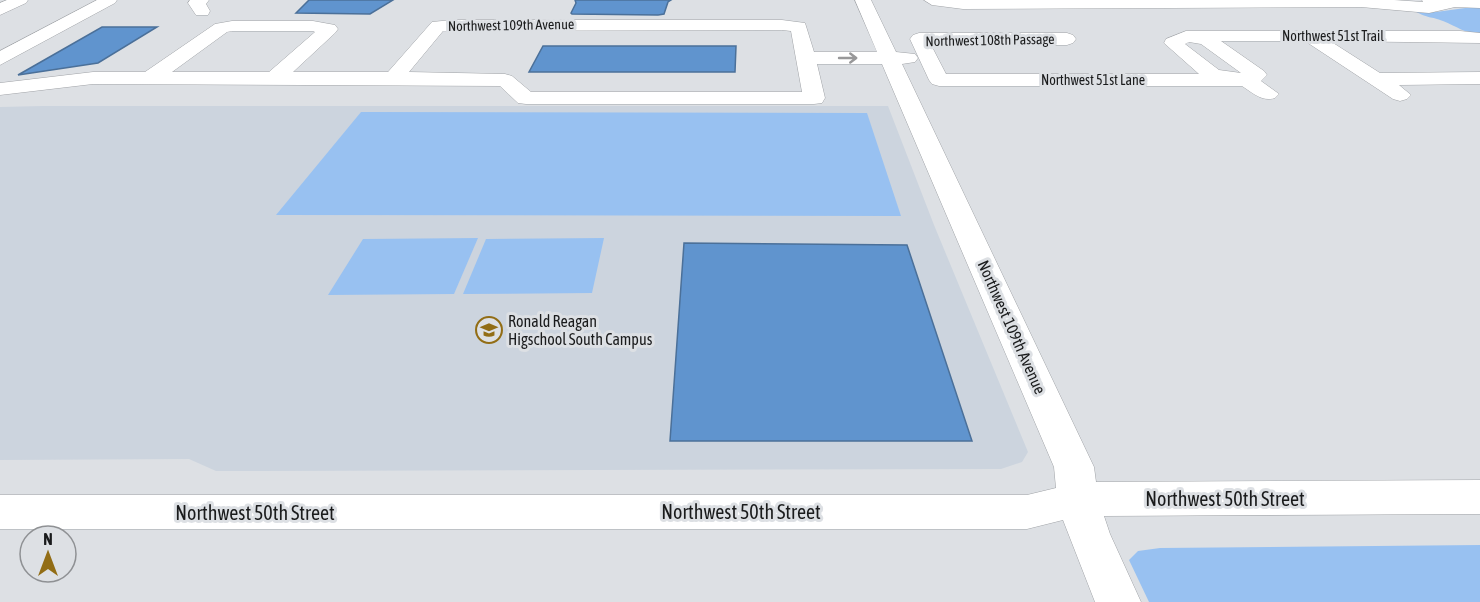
<svg xmlns="http://www.w3.org/2000/svg" width="1480" height="602" viewBox="0 0 1480 602" font-family="'Asap Condensed',sans-serif">
  <style>
    .built { fill: #ccd4de }
    .green { fill: #98c1f1 }
    .water { fill: #6094ce; stroke: #4b7099; stroke-width: 1.5 }
    .lines { fill: none; stroke-linecap: round; stroke-linejoin: round }
    .minor-casing { stroke: #a0a3a7; stroke-width: 1 }
    .minor { fill: #fff; fill-rule: evenodd }
    .oneway { stroke: #989899 }
    .labels { text-anchor: middle; dominant-baseline: central; stroke-width: 6; stroke-linejoin: round; paint-order: stroke }
    .far-street-label { font-size: 14px; fill: #1a1b1c; stroke: #dde0e4 }
    .poi-label { font-size: 16px; fill: #1a1b1c; stroke: #dde0e4; text-anchor: start }
    .street-label { font-size: 16px; fill: #1a1b1c; stroke: #dde0e4 }
    .near-street-label { font-size: 20px; fill: #1a1b1c; stroke: #dde0e4 }
  </style>
  <rect width="100%" height="100%" fill="#dde0e4"/>
  <!-- built -->
  <path class="built" d="M43 106H888L934 225 1028 452 1022 462 1001 469 216 471 189 459 0 460V107Z"/>
  <!-- green -->
  <g class="green">
    <path d="M1480 6V34C1466 34 1456 26 1443 21 1431 16 1428 19 1415 11L1436 12Z"/>
    <path d="M361 112 867 113 901 216 276 215Z"/>
    <path d="M478 238 454 294 328 295 363 239Z"/>
    <path d="M604 238 592 293 463 294 486 239Z"/>
    <path d="M1480 545V602H1149L1129 560 1138 551 1160 548Z"/>
  </g>
  <!-- water -->
  <g class="water">
    <path d="M309 0H393L370 14 296 13Z"/>
    <path d="M575 0H671L668 2 664 14 658 15 572 14 571 13 576 3Z"/>
    <path d="M102 27H157L98 63 18 75Z"/>
    <path d="M543 46H736L735 72H529Z"/>
    <path d="M684 243 907 245 972 441H670Z"/>
  </g>
  <g class="lines">
    <defs>
      <g id="minor">
        <path d="M7 0H28L26 3 0 15V3Z"/>
        <path d="M97 0H117L115 3 0 65V51Z"/>
        <path d="M190 0H209L206 4 210 11 208 15H196L188 3Z"/>
        <path d="M855 0H871L896 52 915 54 918 58 915 62 902 64 1094 467 1096 482 1480 480V514L1104 516 1110 534 1141 602H1095L1063 520 1027 529H0V495H1027L1056 488 1054 467 882 64H817L825 98 822 103 814 104H526L518 103 500 86 93 84 0 95V83L93 72H145L215 24 232 21H313L335 25 338 29 335 33 293 72H388L432 22 452 20H782L805 23 814 52H877ZM782 30 791 31 802 92H531L512 76 505 74 409 72 443 31ZM232 31H313L315 32 269 72H172L227 32Z"/>
        <path d="M924 0H1394L1423 2 1422 0H1480V8L1455 7 1429 13 1361 7 963 9 932 5Z"/>
        <path d="M1186 31H1460L1480 33V43L1330 41 1380 73 1480 72V84L1399 85 1411 95 1407 99 1400 101 1393 99 1305 41H1221L1264 71 1267 75 1261 81 1279 94 1275 98C1262 102 1253 93 1242 86H939L932 84 929 80 910 39 913 35 919 33H1067L1073 35 1076 39 1073 43 1067 45H931L946 74H1199L1164 43 1166 39ZM1189 42 1201 44 1241 73 1219 70 1185 44Z"/>
      </g>
    </defs>
    <!-- minor casing -->
    <use href="#minor" class="minor-casing"/>
    <!-- minor -->
    <use href="#minor" class="minor"/>
  </g>
  <!-- one-way arrows -->
  <defs><path id="oneway-shaft" d="M-6 0H5M1.5-3L5.5 0L1.5 3" fill="none" stroke-width="1.6" stroke-linecap="round" stroke-linejoin="round" transform="scale(1.5)"/></defs>
  <use class="oneway" href="#oneway-shaft" transform="translate(848 58)"/>
  <!-- icons -->
  <defs>
    <symbol id="school-ring" viewBox="-11 -11 22 22"><circle r="9.5" fill="#dde0e4" stroke="#926d15" stroke-width="1.5"/><path d="M0-5L7-2L0 1L-7-2ZM-4 1L0 2.5L4 1V4Q0 6-4 4Z" fill="#926d15"/></symbol>
  </defs>
  <g fill-rule="evenodd">
    <use href="#school-ring" x="474" y="315" width="30" height="30"/>
  </g>
  <g class="labels">
    <!-- far-street labels -->
    <g class="far-street-label">
      <text transform="translate(511 25) rotate(-1)">Northwest 109th Avenue</text>
      <text x="1333" y="36">Northwest 51st Trail</text>
      <text transform="translate(990 40) rotate(-1)">Northwest 108th Passage</text>
      <text x="1093" y="80">Northwest 51st Lane</text>
    </g>
    <!-- poi labels -->
    <g class="poi-label">
      <text x="508" y="321">Ronald Reagan<tspan x="508" dy="18">Higschool South Campus</tspan></text>
    </g>
    <!-- street labels -->
    <g class="street-label">
      <text transform="translate(1012 327) rotate(66)">Northwest 109th Avenue</text>
    </g>
    <!-- near-street labels -->
    <g class="near-street-label">
      <text x="1225" y="498">Northwest 50th Street</text>
      <text x="741" y="511">Northwest 50th Street</text>
      <text x="255" y="512">Northwest 50th Street</text>
    </g>
  </g>
  <!-- north arrow -->
  <g transform="translate(48 554)"><circle r="28" fill="#dde0e4" stroke="#8f9194" stroke-width="1.5"/>
  <path d="M0-4.5L10 22L0 15L-10 22Z" fill="#926d15"/>
  <text y="-9" font-size="16" font-weight="bold" text-anchor="middle" fill="#1a1b1c">N</text>
  </g>
</svg>
